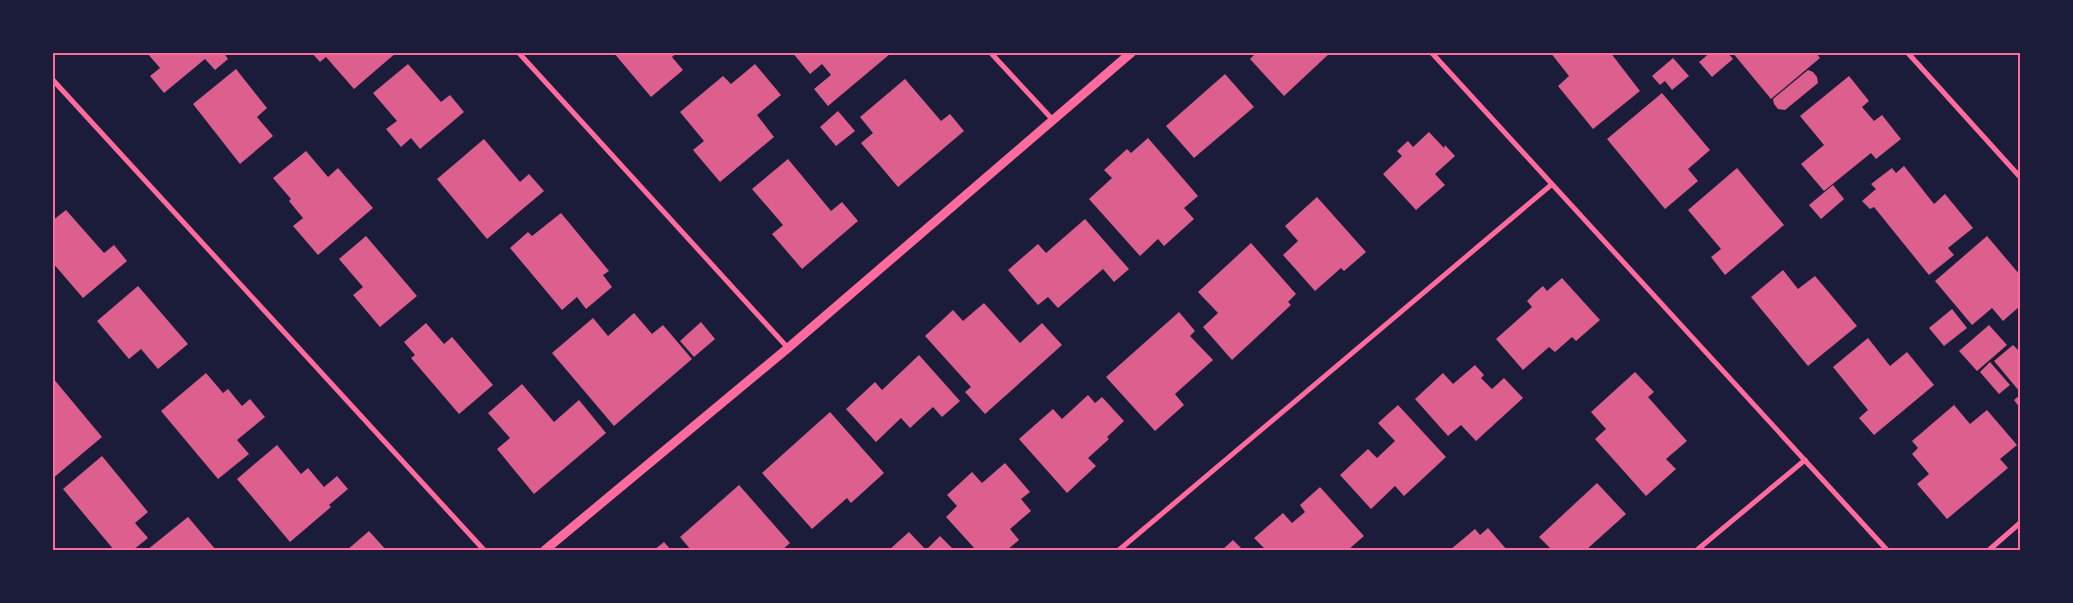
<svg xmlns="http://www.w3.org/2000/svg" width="2073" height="603" viewBox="0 0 2073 603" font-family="Jost,sans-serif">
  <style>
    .building { fill: #dd5f8e }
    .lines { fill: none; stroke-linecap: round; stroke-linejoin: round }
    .minor { stroke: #ff6b9d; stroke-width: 5 }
    .tertiary { stroke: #ff6b9d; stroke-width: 9 }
    .neatline { fill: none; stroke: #ff6b9d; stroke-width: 2 }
  </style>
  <rect width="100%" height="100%" fill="#1b1b3a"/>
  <!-- building -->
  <g class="building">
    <path d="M148 52H223L228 59 215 70 205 59 164 93 150 76 160 68 147 53Z"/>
    <path d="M311 52H397L354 89 326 57 320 62Z"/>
    <path d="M613 52H677L672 57 683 70 651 97Z"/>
    <path d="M792 52H889L890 54 828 106 814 89 831 75 822 64 810 74Z"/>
    <path d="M1257 52H1331L1284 96 1250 59Z"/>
    <path d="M1550 52H1610L1640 91 1593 129 1558 86 1569 76Z"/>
    <path d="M1711 52H1727L1733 59 1712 77 1699 62Z"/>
    <path d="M1732 52H1815L1820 58 1771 99Z"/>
    <path d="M1673 58 1689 76 1672 90 1665 81 1660 85 1652 76Z"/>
    <path d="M408 64 441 102 450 95 464 112 420 149 411 138 401 147 386 129 397 121 373 93Z"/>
    <path d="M755 64 781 95 757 115 774 137 720 182 693 150 704 141 680 112 723 76 731 84Z"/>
    <path d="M236 69 267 108 257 117 273 136 240 164 193 104Z"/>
    <path d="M1808 70 1813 72 1817 77 1818 83 1785 110 1778 109 1774 104 1773 99Z"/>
    <path d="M1225 74 1254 107 1194 158 1166 126Z"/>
    <path d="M1849 76 1869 101 1862 107 1874 121 1882 115 1901 139 1876 159 1871 153 1824 191 1801 164 1824 145 1800 116Z"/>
    <path d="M905 79 941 121 950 114 964 131 898 187 861 143 873 133 860 117Z"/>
    <path d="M1662 93 1710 150 1688 169 1698 181 1665 209 1607 139Z"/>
    <path d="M838 111 855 131 836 146 820 127Z"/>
    <path d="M1429 132 1444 148 1445 145 1455 156 1435 174 1445 185 1416 210 1383 174 1402 156 1397 151 1408 141 1413 147Z"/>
    <path d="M1148 138 1198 196 1184 208 1194 219 1164 246 1158 239 1140 256 1089 199 1112 178 1104 170 1127 149 1131 153Z"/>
    <path d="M484 139 520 182 529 174 544 191 487 239 437 179Z"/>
    <path d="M306 151 328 177 338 168 373 208 318 255 293 226 303 218 289 201 291 199 273 178Z"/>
    <path d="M788 159 831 211 842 202 858 221 802 269 772 234 783 225 752 189Z"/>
    <path d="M1904 166 1934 204 1945 194 1973 228 1948 248 1954 255 1929 275 1874 207 1870 209 1862 201 1876 189 1871 184 1892 168 1896 173Z"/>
    <path d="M1737 168 1784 225 1725 275 1711 257 1721 249 1688 210Z"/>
    <path d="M1833 185 1844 199 1821 219 1809 205Z"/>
    <path d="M1317 197 1366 252 1344 271 1341 268 1315 291 1283 255 1298 241 1285 226Z"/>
    <path d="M66 210 104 253 114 245 127 261 83 298 52 262V221Z"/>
    <path d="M561 213 609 271 603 275 612 287 586 309 577 297 562 310 510 248 528 232 532 236Z"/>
    <path d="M1085 219 1129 269 1114 282 1103 269 1058 308 1048 297 1038 305 1008 270 1038 244 1046 253Z"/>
    <path d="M366 236 417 296 380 327 353 295 363 287 339 259Z"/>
    <path d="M1987 236 2020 275V306L2003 321 1992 308 1972 325 1935 281Z"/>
    <path d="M1251 243 1296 294 1288 302 1291 305 1232 360 1203 327 1218 313 1198 292Z"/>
    <path d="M1783 270 1798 289 1815 276 1857 326 1808 366 1751 297Z"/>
    <path d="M1562 278 1600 320 1576 341 1572 337 1555 352 1549 347 1523 370 1496 339 1532 307 1527 301 1535 293 1543 286 1547 291Z"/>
    <path d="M138 286 188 344 158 369 141 349 129 359 97 321Z"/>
    <path d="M984 303 1020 343 1042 323 1062 345 985 414 965 392 971 387 925 336 953 310 963 321Z"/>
    <path d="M1952 309 1967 328 1944 346 1929 328Z"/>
    <path d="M1179 312 1195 331 1190 336 1213 360 1175 394 1184 405 1155 431 1106 377Z"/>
    <path d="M634 313 652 334 663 325 692 359 614 426 552 353 593 318 608 336Z"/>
    <path d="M701 322 715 339 694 357 680 341Z"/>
    <path d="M426 323 444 344 452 337 493 385 459 414 411 358 415 355 404 342Z"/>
    <path d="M1989 325 2007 345 1977 371 1959 351Z"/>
    <path d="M1868 338 1890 366 1907 352 1934 385 1874 435 1859 418 1868 410 1833 367Z"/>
    <path d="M2013 345 2020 352V392L1994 361Z"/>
    <path d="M919 355 960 401 942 417 933 407 910 428 901 418 876 442 846 409 875 382 882 390Z"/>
    <path d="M1990 362 2010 385 1999 394 1980 372Z"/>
    <path d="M1475 365 1484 375 1481 378 1492 389 1504 378 1523 398 1476 441 1461 425 1448 436 1415 399 1443 373 1453 384Z"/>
    <path d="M1635 372 1654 392 1648 397 1687 441 1666 459 1676 469 1646 496 1595 439 1606 429 1591 412Z"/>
    <path d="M206 373 223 393 228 389 242 406 250 399 265 417 237 440 249 454 218 479 161 411Z"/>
    <path d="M52 377 102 437 52 479Z"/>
    <path d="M522 384 554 422 579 400 606 433 534 494 497 449 510 438 488 413Z"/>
    <path d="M1088 395 1095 403 1102 397 1124 421 1107 437 1109 439 1088 458 1096 466 1067 493 1019 439 1053 409 1062 419Z"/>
    <path d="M2020 395V408L2014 400Z"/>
    <path d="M1398 405 1446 457 1404 496 1395 486 1371 509 1340 475 1368 449 1377 458 1395 441 1378 423Z"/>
    <path d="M1954 405 1970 424 1987 410 2017 445 2000 459 2008 468 1947 519 1917 484 1929 474 1912 454 1918 448 1912 441Z"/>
    <path d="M830 412 884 473 851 503 847 498 812 529 762 473Z"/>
    <path d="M277 445 301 474 308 468 324 487 337 476 348 489 329 505 331 507 290 542 237 479Z"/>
    <path d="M102 456 148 512 135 523 148 538 133 550H114L63 489Z"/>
    <path d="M1005 463 1030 492 1021 499 1031 511 1010 529 1019 540 1007 550H976L946 517 957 506 947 495 972 472 982 483Z"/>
    <path d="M1597 483 1626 514 1586 550H1552L1539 537Z"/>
    <path d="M739 485 790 543 782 550H691L680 537Z"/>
    <path d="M1320 487 1364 536 1348 550H1266L1254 538 1283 513 1292 523 1305 512 1300 505Z"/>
    <path d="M188 517 216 550H147Z"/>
    <path d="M1488 528 1507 550H1450L1475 529 1480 535Z"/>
    <path d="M369 531 386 550H347Z"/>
    <path d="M909 532 926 550 940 536 954 550H889Z"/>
    <path d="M1233 540 1243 550H1222Z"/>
    <path d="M664 542 671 550H654Z"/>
  </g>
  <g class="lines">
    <!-- minor -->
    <g class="minor">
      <path d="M518 52 788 348"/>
      <path d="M990 52 1053 120"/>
      <path d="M1431 52 1887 550"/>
      <path d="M1907 52 2020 177"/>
      <path d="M52 79 484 550"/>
      <path d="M1119 550 1551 185"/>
      <path d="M1697 550 1805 460"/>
      <path d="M1989 550 2020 523"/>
    </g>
    <!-- tertiary -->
    <path class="tertiary" d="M545 550 788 348 1132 52"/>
  </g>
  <!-- border -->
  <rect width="2073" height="603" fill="none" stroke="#1b1b3a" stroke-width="108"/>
  <rect x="54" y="54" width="1965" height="495" class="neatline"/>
</svg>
